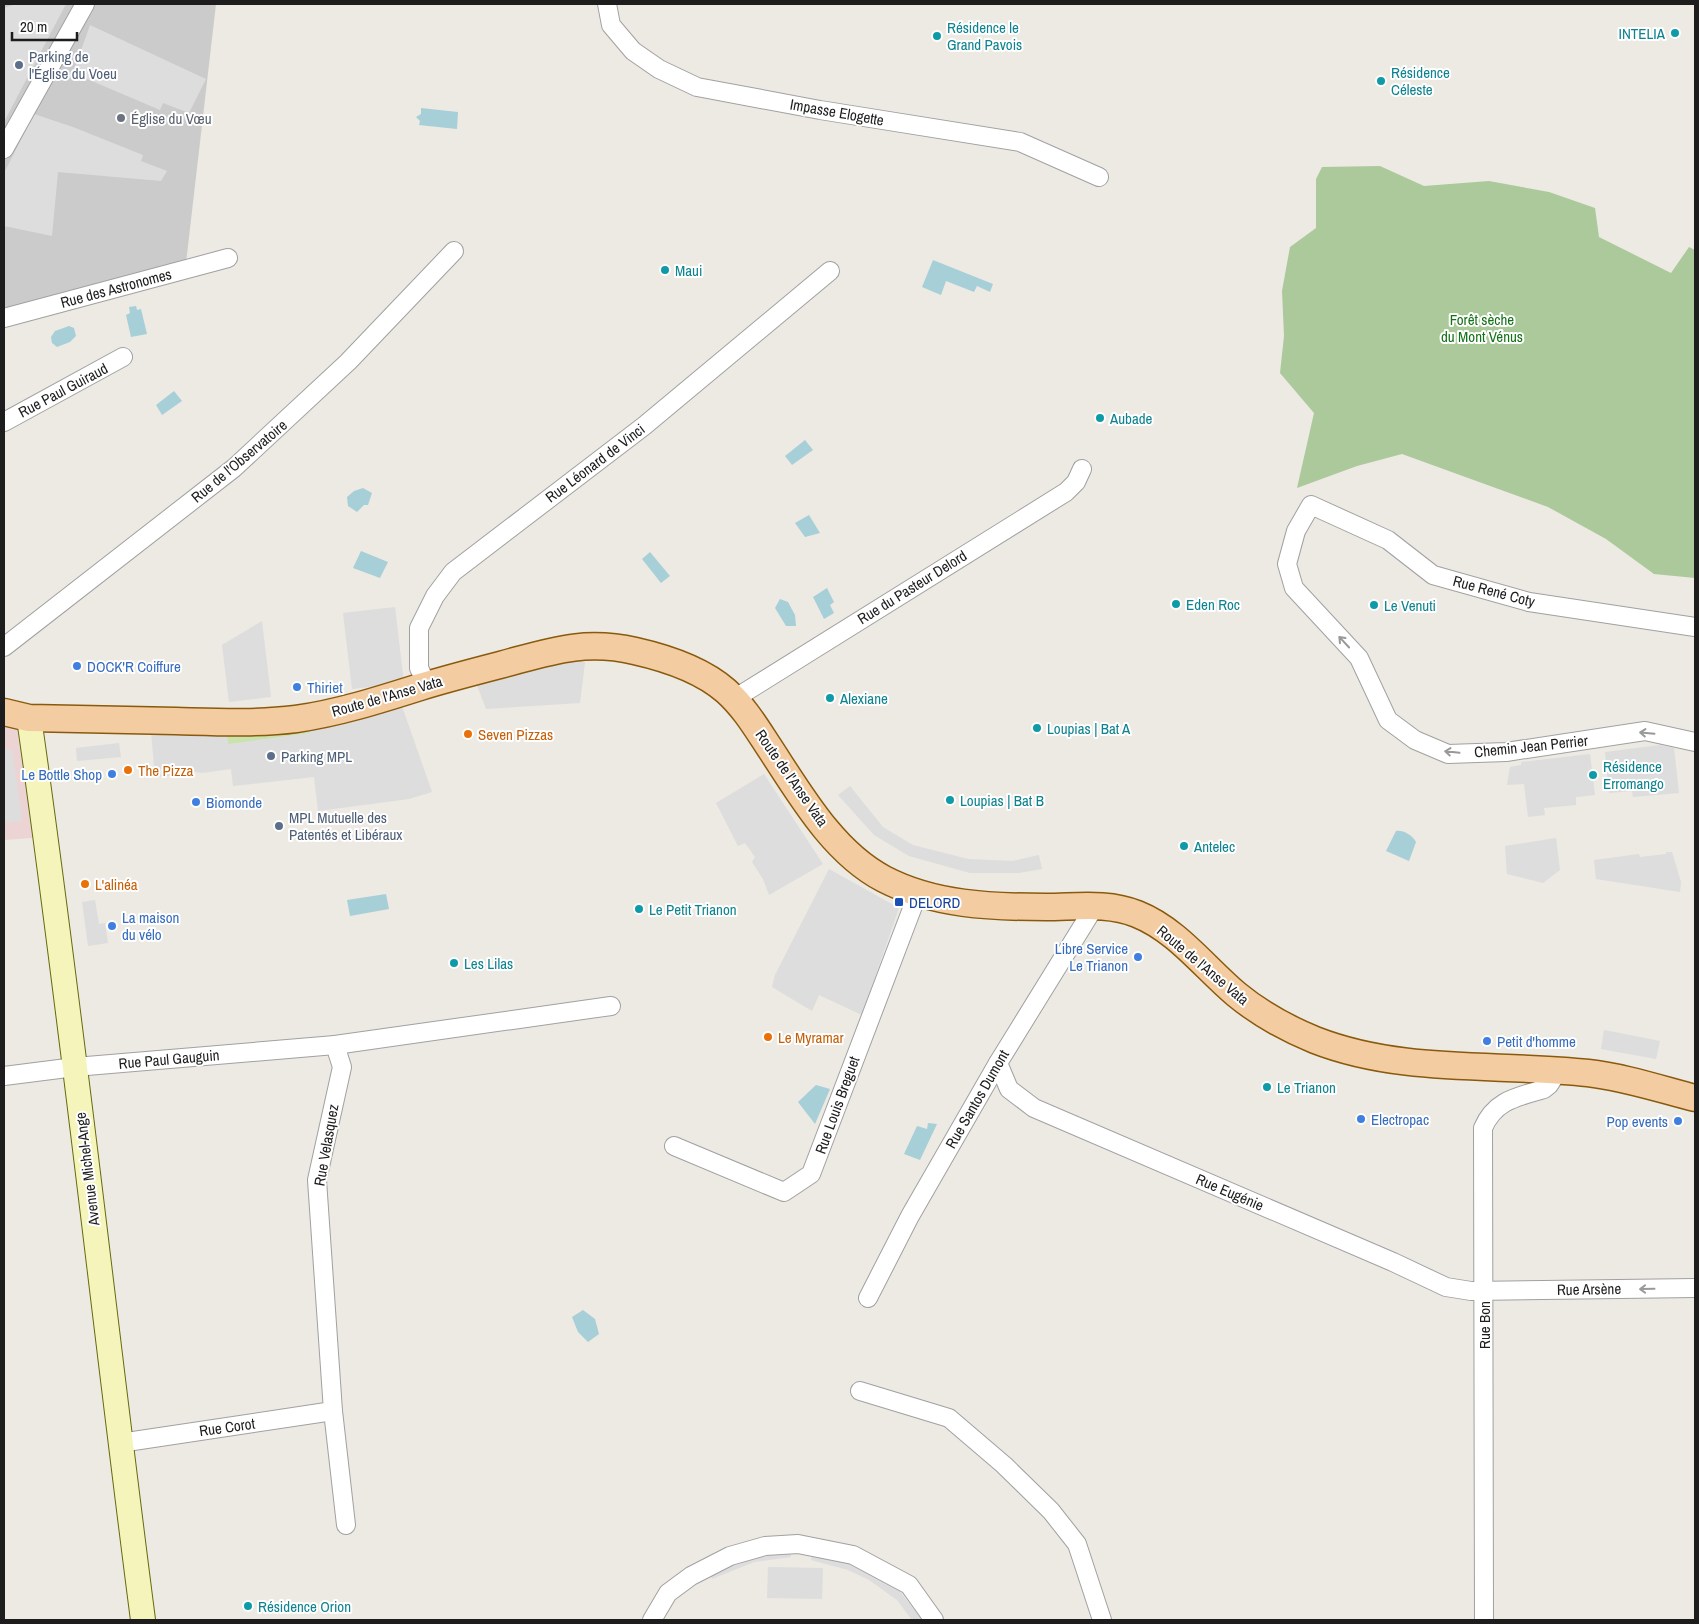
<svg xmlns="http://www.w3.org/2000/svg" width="1699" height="1624" viewBox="0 0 1699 1624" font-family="'Archivo Narrow',sans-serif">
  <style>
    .commercial { fill: #edd4d4 }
    .religious { fill: #cbcbcb }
    .grass { fill: #cae3ad }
    .forest { fill: #abc99b }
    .parking { fill: #ddd }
    .water { fill: #a7cfd7 }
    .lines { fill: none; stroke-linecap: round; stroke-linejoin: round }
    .street-casing { stroke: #a1a1a1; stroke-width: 20 }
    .secondary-casing { stroke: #646a0e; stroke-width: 26 }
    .primary-casing { stroke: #895a0c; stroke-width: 29 }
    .street { stroke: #fff; stroke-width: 18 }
    .secondary { stroke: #f4f4bb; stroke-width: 24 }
    .primary { stroke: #f4cca2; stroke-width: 26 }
    .oneway { stroke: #999 }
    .culture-dot { fill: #0f9aa8; stroke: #fff; stroke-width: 2 }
    .service-dot { fill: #5c6f8a; stroke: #fff; stroke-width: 2 }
    .worship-dot { fill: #6b7280; stroke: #fff; stroke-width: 2 }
    .shop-dot { fill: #3f7fe0; stroke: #fff; stroke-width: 2 }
    .food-dot { fill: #e8710a; stroke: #fff; stroke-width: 2 }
    .transit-dot { fill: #1a4fb4; stroke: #fff; stroke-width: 2 }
    .labels { text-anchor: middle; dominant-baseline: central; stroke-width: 4; stroke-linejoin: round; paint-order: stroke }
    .culture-label { font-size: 15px; fill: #0d838f; stroke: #fff; text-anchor: start }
    .service-label { font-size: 15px; fill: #4e5e75; stroke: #fff; text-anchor: start }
    .street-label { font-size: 15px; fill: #1d1d1d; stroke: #fff }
    .worship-label { font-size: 15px; fill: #5b616d; stroke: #fff; text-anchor: start }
    .park-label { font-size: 15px; fill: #147117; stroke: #fff }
    .shop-label { font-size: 15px; fill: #366cbe; stroke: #fff; text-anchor: start }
    .food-label { font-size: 15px; fill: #c56008; stroke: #fff; text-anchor: start }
    .transit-label { font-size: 15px; fill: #164399; stroke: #fff; text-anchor: start }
  </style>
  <rect width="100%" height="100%" fill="#ede9e3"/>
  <!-- commercial -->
  <path class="commercial" d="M4 712 29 718 45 837 4 840Z"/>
  <!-- religious -->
  <path class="religious" d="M4 4H216L186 263 4 315Z"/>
  <!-- grass -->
  <path class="grass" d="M309 725 310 733 228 745 226 730Z"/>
  <!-- forest -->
  <path class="forest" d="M1380 166 1424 186 1489 181 1549 192 1595 208 1599 237 1671 273 1689 247 1695 250V578L1654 574 1606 539 1548 507 1402 454 1357 466 1297 488 1314 413 1280 373 1284 336 1282 291 1290 247 1316 228V179L1322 167Z"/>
  <!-- parking -->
  <g class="parking">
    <path d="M16 4H66L4 122V8Z"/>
    <path d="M90 25 206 79 189 113 163 103 160 110 73 73Z"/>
    <path d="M34 114 73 127 143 155 141 161 167 171 161 181 58 172 52 236 4 226V173Z"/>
    <path d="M395 607 404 683 352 689 343 613Z"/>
    <path d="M262 621 271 697 229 702 222 645Z"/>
    <path d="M559 657 585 662 580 703 486 709 475 680Z"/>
    <path d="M402 706 432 792 409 799 318 811 314 777 233 786 231 769 202 773 191 771 181 775 155 777 151 732 226 730 228 744 309 733V725Z"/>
    <path d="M119 743 121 757 77 761 76 748Z"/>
    <path d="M1660 745 1674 748 1679 793 1633 797 1632 791 1609 793 1605 752Z"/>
    <path d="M12 749 22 821 4 823V750Z"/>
    <path d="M1590 754 1595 795 1576 797V805L1544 808 1545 815 1528 817 1524 784 1507 785 1510 767 1521 765V762Z"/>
    <path d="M764 774 823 864 769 895 763 879 752 862 755 857 745 843 738 846 716 803Z"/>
    <path d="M850 786 883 827 913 845 968 859 1013 861 1039 855 1042 869 1019 873H970L909 856 874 835 838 795Z"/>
    <path d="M1556 838 1560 870 1543 883 1507 874 1505 846Z"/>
    <path d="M1666 852H1672L1681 882 1680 892 1596 879 1594 860 1639 854 1640 857 1666 854Z"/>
    <path d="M829 869 899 908 862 1015 819 995 812 1011 772 987 775 975Z"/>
    <path d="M95 900 99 924 105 923 108 943 88 946 82 902Z"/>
    <path d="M1604 1030 1660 1041 1656 1059 1601 1049Z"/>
    <path d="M791 1550V1557L754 1562 712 1579 709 1572 741 1557Z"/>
    <path d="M813 1552 849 1561 873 1571 898 1589 922 1620H912L897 1600 869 1580 848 1570 811 1560Z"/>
    <path d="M768 1567 823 1568 822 1599 767 1598Z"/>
  </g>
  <!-- water -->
  <g class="water">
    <path d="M421 108 458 112 457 129 419 125 420 121 416 117 421 114Z"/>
    <path d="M933 260 993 284 990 292 977 286 974 292 946 281 941 295 922 287Z"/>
    <path d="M136 306 137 310 141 309 147 334 131 337 126 315 130 313 129 307Z"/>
    <path d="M69 326 74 328 76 336 70 342 57 347 52 343 51 337 55 331Z"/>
    <path d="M174 391 182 401 162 415 156 405Z"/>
    <path d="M805 440 813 450 792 465 785 456Z"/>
    <path d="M363 488 372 493 368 505H364L357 512 348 506 347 497 354 491Z"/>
    <path d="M809 515 820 533 805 537 795 523Z"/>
    <path d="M361 551 388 562 380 578 353 568Z"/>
    <path d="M650 552 670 576 661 583 642 559Z"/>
    <path d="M827 588 834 602 830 605 834 613 824 619 813 597Z"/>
    <path d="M780 599 788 602 795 615 796 626H786L775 608Z"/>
    <path d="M1396 831C1403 830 1412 835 1416 842L1409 861 1386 851Z"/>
    <path d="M386 894 389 909 350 916 347 900Z"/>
    <path d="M816 1085 830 1089 815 1124 798 1102Z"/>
    <path d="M928 1123 937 1124 920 1160 904 1154 917 1126 927 1129Z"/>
    <path d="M583 1310 595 1319 599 1334 588 1342 578 1332 572 1317Z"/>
  </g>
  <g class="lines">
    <defs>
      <g id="street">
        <path d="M607 4 611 25 633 51 659 69 697 87 820 110 1020 142 1099 177"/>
        <path d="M4 149 85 4"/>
        <path d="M4 318 228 258"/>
        <path d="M4 422 123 357"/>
        <path d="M1695 627 1529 602 1433 575 1388 540 1311 505 1296 531 1287 564 1294 588 1359 658 1388 720 1415 740 1448 754 1506 752 1645 731 1695 742"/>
        <path d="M4 647 234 468 348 362 454 251"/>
        <path d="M427 685 419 668V628L435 596 453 572 644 426 830 271"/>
        <path d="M734 699 1066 492 1076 482 1082 469"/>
        <path d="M998 1063 1009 1089 1034 1108 1393 1262 1446 1287 1471 1291 1695 1288"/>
        <path d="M4 1076 75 1067 335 1045"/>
        <path d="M674 1146 784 1192 811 1174 918 893"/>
        <path d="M868 1298 910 1216 998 1063 1095 906"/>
        <path d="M860 1391 949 1418 1004 1465 1051 1511 1077 1544 1102 1620"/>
        <path d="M120 1443 333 1411"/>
        <path d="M346 1525 333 1411 317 1180 342 1067 335 1045 611 1006"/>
        <path d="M652 1620 668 1593 691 1576 730 1556 765 1546 798 1544 853 1555 909 1585 934 1620"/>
        <path d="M1484 1620 1483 1128C1495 1100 1517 1097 1544 1089L1549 1085 1558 1071"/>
      </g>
      <path id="secondary" d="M29 718C72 1018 104 1320 143 1620"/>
      <path id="primary" d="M4 712 29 718C78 719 127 720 176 721 216 722 256 724 296 719 338 713 379 700 420 687 446 679 473 672 500 665 549 652 583 639 635 651 666 658 702 670 726 691 745 708 757 729 771 750 801 796 834 853 884 879 934 905 991 907 1046 907 1076 907 1108 902 1137 914 1177 930 1204 967 1236 994 1259 1013 1288 1029 1315 1040 1402 1074 1497 1063 1588 1073 1624 1077 1660 1089 1695 1098"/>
    </defs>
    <!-- street casing -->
    <use href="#street" class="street-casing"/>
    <!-- secondary casing -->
    <use href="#secondary" class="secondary-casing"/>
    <!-- primary casing -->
    <use href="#primary" class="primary-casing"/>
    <!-- street -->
    <use href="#street" class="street"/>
    <!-- secondary -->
    <use href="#secondary" class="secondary"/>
    <!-- primary -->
    <use href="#primary" class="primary"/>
  </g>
  <!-- one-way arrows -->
  <defs><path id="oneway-shaft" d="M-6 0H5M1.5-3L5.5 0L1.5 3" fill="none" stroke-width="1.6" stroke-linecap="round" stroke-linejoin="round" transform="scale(1.25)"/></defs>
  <g class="oneway">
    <use href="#oneway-shaft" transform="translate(1344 642) rotate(-133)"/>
    <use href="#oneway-shaft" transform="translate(1647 733) rotate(-175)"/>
    <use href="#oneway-shaft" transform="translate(1452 752) rotate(-174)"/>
    <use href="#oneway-shaft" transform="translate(1647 1289) rotate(179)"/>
  </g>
  <!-- markers -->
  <g class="culture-dot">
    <circle cx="1675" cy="33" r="5"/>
    <circle cx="937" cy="36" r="5"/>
    <circle cx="1381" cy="81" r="5"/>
    <circle cx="665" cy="270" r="5"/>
    <circle cx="1100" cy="418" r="5"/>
    <circle cx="1176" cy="604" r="5"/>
    <circle cx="1374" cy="605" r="5"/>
    <circle cx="830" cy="698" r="5"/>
    <circle cx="1037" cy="728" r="5"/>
    <circle cx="1593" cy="775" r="5"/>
    <circle cx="950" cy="800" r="5"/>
    <circle cx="1184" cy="846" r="5"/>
    <circle cx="639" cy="909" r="5"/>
    <circle cx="454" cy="963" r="5"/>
    <circle cx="1267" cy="1087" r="5"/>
    <circle cx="248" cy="1606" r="5"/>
  </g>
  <g class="service-dot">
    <circle cx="19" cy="65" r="5"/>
    <circle cx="271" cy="756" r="5"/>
    <circle cx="279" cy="826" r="5"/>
  </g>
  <circle class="worship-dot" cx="121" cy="118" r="5"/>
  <g class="shop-dot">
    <circle cx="77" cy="666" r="5"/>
    <circle cx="297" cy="687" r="5"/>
    <circle cx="112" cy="774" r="5"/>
    <circle cx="196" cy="802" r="5"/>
    <circle cx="112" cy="926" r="5"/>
    <circle cx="1138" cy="957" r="5"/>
    <circle cx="1487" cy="1041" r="5"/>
    <circle cx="1361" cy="1119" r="5"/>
    <circle cx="1678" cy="1121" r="5"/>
  </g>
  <g class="food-dot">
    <circle cx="468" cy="734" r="5"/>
    <circle cx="128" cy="770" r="5"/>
    <circle cx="85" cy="884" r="5"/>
    <circle cx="768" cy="1037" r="5"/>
  </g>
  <rect class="transit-dot" x="894" y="897" width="10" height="10" rx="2.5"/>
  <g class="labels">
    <!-- culture labels -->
    <g class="culture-label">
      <text x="947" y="27">Résidence le<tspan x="947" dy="17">Grand Pavois</tspan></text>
      <text x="1665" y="33" text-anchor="end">INTELIA</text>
      <text x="1391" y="72">Résidence<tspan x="1391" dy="17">Céleste</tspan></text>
      <text x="675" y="270">Maui</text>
      <text x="1110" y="418">Aubade</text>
      <text x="1186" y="604">Eden Roc</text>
      <text x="1384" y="605">Le Venuti</text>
      <text x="840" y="698">Alexiane</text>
      <text x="1047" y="728">Loupias | Bat A</text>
      <text x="1603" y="766">Résidence<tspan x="1603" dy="17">Erromango</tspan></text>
      <text x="960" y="800">Loupias | Bat B</text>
      <text x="1194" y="846">Antelec</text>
      <text x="649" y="909">Le Petit Trianon</text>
      <text x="464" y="963">Les Lilas</text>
      <text x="1277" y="1087">Le Trianon</text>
      <text x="258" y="1606">Résidence Orion</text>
    </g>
    <!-- service labels -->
    <g class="service-label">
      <text x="29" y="56">Parking de<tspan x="29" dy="17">l'Église du Voeu</tspan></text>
      <text x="281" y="756">Parking MPL</text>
      <text x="289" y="817">MPL Mutuelle des<tspan x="289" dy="17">Patentés et Libéraux</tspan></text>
    </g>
    <!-- street labels -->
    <g class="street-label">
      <text transform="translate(837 112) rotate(10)">Impasse Elogette</text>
      <text transform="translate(116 288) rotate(-15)">Rue des Astronomes</text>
      <text transform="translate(63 390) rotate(-28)">Rue Paul Guiraud</text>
      <text transform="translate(239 461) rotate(-40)">Rue de l'Observatoire</text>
      <text transform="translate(595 463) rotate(-37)">Rue Léonard de Vinci</text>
      <text transform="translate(912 587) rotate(-32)">Rue du Pasteur Delord</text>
      <text transform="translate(1494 591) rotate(15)">Rue René Coty</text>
      <text transform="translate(387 696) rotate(-16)">Route de l'Anse Vata</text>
      <text transform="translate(1531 746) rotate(-6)">Chemin Jean Perrier</text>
      <text transform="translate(792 778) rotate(55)">Route de l'Anse Vata</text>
      <text transform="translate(1203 965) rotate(40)">Route de l'Anse Vata</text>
      <text transform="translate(169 1059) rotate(-5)">Rue Paul Gauguin</text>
      <text transform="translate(977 1099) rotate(-60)">Rue Santos Dumont</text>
      <text transform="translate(837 1105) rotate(-70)">Rue Louis Breguet</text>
      <text transform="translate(326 1145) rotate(-80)">Rue Velasquez</text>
      <text transform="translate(87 1169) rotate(-97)">Avenue Michel-Ange</text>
      <text transform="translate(1230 1192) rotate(23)">Rue Eugénie</text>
      <text transform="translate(1589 1289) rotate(-1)">Rue Arsène</text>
      <text transform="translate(1484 1325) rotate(-90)">Rue Bon</text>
      <text transform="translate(227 1427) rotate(-8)">Rue Corot</text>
    </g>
    <!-- worship labels -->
    <g class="worship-label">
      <text x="131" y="118">Église du Vœu</text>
    </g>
    <!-- park labels -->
    <g class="park-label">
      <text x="1482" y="319">Forêt sèche<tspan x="1482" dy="17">du Mont Vénus</tspan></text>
    </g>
    <!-- shop labels -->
    <g class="shop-label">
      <text x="87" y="666">DOCK'R Coiffure</text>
      <text x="307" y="687">Thiriet</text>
      <text x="102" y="774" text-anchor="end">Le Bottle Shop</text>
      <text x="206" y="802">Biomonde</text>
      <text x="122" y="917">La maison<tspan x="122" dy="17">du vélo</tspan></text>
      <text x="1128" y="948" text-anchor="end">Libre Service<tspan x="1128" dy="17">Le Trianon</tspan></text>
      <text x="1497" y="1041">Petit d'homme</text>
      <text x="1371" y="1119">Electropac</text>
      <text x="1668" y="1121" text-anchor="end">Pop events</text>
    </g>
    <!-- food labels -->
    <g class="food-label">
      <text x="478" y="734">Seven Pizzas</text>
      <text x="138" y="770">The Pizza</text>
      <text x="95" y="884">L'alinéa</text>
      <text x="778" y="1037">Le Myramar</text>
    </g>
    <!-- transit labels -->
    <g class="transit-label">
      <text x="909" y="902">DELORD</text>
    </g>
  </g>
  <!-- border -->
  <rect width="1699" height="1624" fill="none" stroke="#1d1d1d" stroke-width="10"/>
  <!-- scale -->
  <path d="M12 32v8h65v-8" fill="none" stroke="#1d1d1d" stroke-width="2.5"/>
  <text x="20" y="32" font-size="15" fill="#1d1d1d" stroke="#ffffff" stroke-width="4" paint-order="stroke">20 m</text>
</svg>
